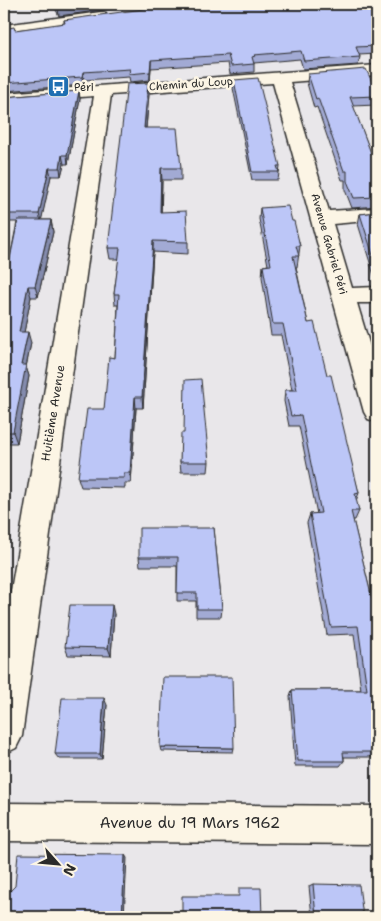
<svg xmlns="http://www.w3.org/2000/svg" width="381" height="921" viewBox="0 0 381 921" font-family="'Shantell Sans',sans-serif">
  <style>
    .lines { fill: none; stroke-linecap: round; stroke-linejoin: round }
    .minor-casing { stroke: #2b2b2b; stroke-width: 3 }
    .minor { fill: #fcf5e5; fill-rule: evenodd }
    .wall { fill: #a2aad4; stroke: #2b2b2b }
    .shaded-wall { fill: #848bad; stroke: #2b2b2b }
    .building { fill: #bcc6f7; stroke: #2b2b2b }
    .labels { text-anchor: middle; dominant-baseline: central; stroke-width: 5; stroke-linejoin: round; paint-order: stroke }
    .far-street-label { font-size: 11px; fill: #2b2b2b; stroke: #fcf5e5 }
    .far-poi-label { font-size: 11px; fill: #2b2b2b; stroke: #fcf5e5; text-anchor: start }
    .street-label { font-size: 12px; fill: #2b2b2b; stroke: #fcf5e5 }
    .near-street-label { font-size: 15px; fill: #2b2b2b; stroke: #fcf5e5 }
  </style>
  <rect width="100%" height="100%" fill="#e9e7ea"/>
  <filter id="ink" filterUnits="userSpaceOnUse"><feTurbulence type="fractalNoise" baseFrequency=".02" numOctaves="2"/><feDisplacementMap in="SourceGraphic" scale="10" xChannelSelector="R" yChannelSelector="G"/><feConvolveMatrix kernelMatrix="1 2 1 2 8 2 1 2 1" color-interpolation-filters="sRGB"/></filter>
  <g filter="url(#ink)">
    <g class="lines">
      <defs>
        <g id="minor">
          <path d="M101 12 106 13 108 16 106 19 4 35V25Z"/>
          <path d="M377 65V75L290 82 329 211 377 208V220L333 224 352 288 377 287V303H357L377 370V422L368 419 364 412 273 83 111 95 22 736 16 748 4 754V632L94 96 4 103V93Z"/>
          <path d="M4 803 377 806V844L4 841Z"/>
        </g>
      </defs>
      <!-- minor casing -->
      <use href="#minor" class="minor-casing"/>
      <!-- minor -->
      <use href="#minor" class="minor"/>
    </g>
    <!-- wall -->
    <g class="wall">
      <path d="M53 4H148L59 16Z"/>
      <path d="M377 4V54L359 55 360 57 358 65 303 69 300 59 254 63V72L230 74 228 63 151 68 150 80 130 82 129 77 84 80 83 85 4 91V92V29L15 30 64 24V20Z"/>
      <path d="M308 74 377 93 376 105 353 106 377 169V206L352 208 345 190V180H342L317 107 314 108 307 83Z"/>
      <path d="M234 80 280 166 278 180H252L233 88Z"/>
      <path d="M148 83 149 94 146 128 181 168V180H162L161 212 188 242V254L153 252 143 408H136L131 483H125V488L81 487 78 478 104 409 115 358 118 305H115L114 294 119 259H110L108 248Z"/>
      <path d="M79 91 80 99 68 164H64L61 176H51L41 220H51L53 232 38 297H31L24 332 31 343 26 367 29 376 17 443H4V274L7 273 17 222H4V97Z"/>
      <path d="M260 208 292 221 300 246 297 267H296L308 323 327 375 359 493 356 501 359 511 355 520H353L372 599H377V757H344V761L340 766H295L290 696 292 690H361L354 634 327 635 307 523 310 514H317L299 426H289L284 401 285 390H292L281 335H271L262 277 263 266 268 265 259 219Z"/>
      <path d="M377 212V285L358 224 360 214Z"/>
      <path d="M184 433 209 462 208 472H181L180 462Z"/>
      <path d="M214 528 222 609 221 617H196V601H177V566H140L139 557Z"/>
      <path d="M114 614 111 656 68 655 65 647Z"/>
      <path d="M107 705 102 759H59L55 754Z"/>
      <path d="M160 747 234 748 233 752 161 751Z"/>
      <path d="M313 884 363 917H312L309 886Z"/>
    </g>
    <!-- shaded-wall -->
    <g class="shaded-wall">
      <path d="M90 4H148L59 16 58 8Z"/>
      <path d="M9 14 10 22 4 24V15Z"/>
      <path d="M151 60V68L150 80V72Z"/>
      <path d="M83 72 84 80 83 85 82 77Z"/>
      <path d="M148 83 149 94 145 139 144 128Z"/>
      <path d="M79 91 80 99 68 164 67 155Z"/>
      <path d="M62 155 64 164 61 176 60 168Z"/>
      <path d="M49 168 51 176 41 222 39 214Z"/>
      <path d="M161 168 162 180 161 223 160 212Z"/>
      <path d="M51 220 53 232 38 297 35 286Z"/>
      <path d="M153 241V252L143 408 142 397Z"/>
      <path d="M28 286 31 297 22 343 19 332Z"/>
      <path d="M28 332 31 343 26 367 29 376 17 443 13 432 21 365Z"/>
      <path d="M135 397 136 408 131 483 130 473Z"/>
      <path d="M112 605 114 614 111 656 108 648Z"/>
      <path d="M104 698 107 705 102 759 100 754Z"/>
      <path d="M125 855 127 858 124 917H122Z"/>
    </g>
    <!-- building -->
    <g class="building">
      <path d="M4 4H5L9 14 4 15Z"/>
      <path d="M56 4H90L58 8Z"/>
      <path d="M179 4H377V46L356 47 360 57 304 61 301 51 254 55 255 56 252 57 254 64 231 66 228 55 151 60 150 72 129 74 130 69 83 72 82 77 4 83V29L14 27 15 30 65 23 64 20Z"/>
      <path d="M366 69 377 93V96L350 97 377 169V197L354 198 347 181V171H344L318 98 316 99 308 74Z"/>
      <path d="M258 78 280 166H277L279 172H252L234 80Z"/>
      <path d="M148 83 144 128H177L181 168H161L160 212 186 211 188 242 153 241 142 397H135L130 473H124V478H78L87 409H104L109 357 115 358 119 294H114L120 248H108L127 84Z"/>
      <path d="M79 91 67 155H62L60 168H49L39 214H4V97Z"/>
      <path d="M288 206 292 221H294L300 246H296L299 256H293L308 323 314 322 327 375H331L359 493 355 494 359 511H351L372 599H377V752H343L344 761H298L292 690H367L358 626 331 627 310 514 321 513 301 415 291 416 285 390H297L283 324H273L263 266 271 265 260 208Z"/>
      <path d="M377 212V268L360 214Z"/>
      <path d="M18 220H51L35 286H28L19 332H28L21 365H26L13 432H4V273H7Z"/>
      <path d="M201 379 209 462H180L181 433H184L185 380Z"/>
      <path d="M139 528H214L222 609H197V593H177L178 557H139Z"/>
      <path d="M70 605H112L108 648 65 647Z"/>
      <path d="M163 677H232L234 748 160 747Z"/>
      <path d="M62 698H104L100 754H55Z"/>
      <path d="M18 854 125 855 122 917H4V897L15 886Z"/>
      <path d="M313 884 359 885 363 917H316Z"/>
      <path d="M239 888H261L262 917H182V896H239Z"/>
    </g>
  </g>
  <!-- icons -->
  <defs>
    <symbol id="bus-square" viewBox="-11 -11 22 22"><rect x="-9" y="-9" width="18" height="18" rx="4" fill="#1f6fb2" stroke="#fcf5e5"/><path d="M-5-6H5V4H4V6H2V4H-2V6H-4V4H-5ZM-3.5-4V0h7V-4ZM-3.5 1.2v1.5H-2V1.2ZM2 1.2v1.5H3.5V1.2Z" fill="#fff"/></symbol>
  </defs>
  <g fill-rule="evenodd">
    <use href="#bus-square" x="46" y="74" width="25" height="25"/>
  </g>
  <g class="labels">
    <!-- far-street labels -->
    <g class="far-street-label">
      <text transform="translate(191 84) rotate(-4)">Chemin du Loup</text>
      <text transform="translate(329 244) rotate(74)">Avenue Gabriel Péri</text>
    </g>
    <!-- far-poi labels -->
    <g class="far-poi-label">
      <text x="74" y="87">Péri</text>
    </g>
    <!-- street labels -->
    <g class="street-label">
      <text transform="translate(53 413) rotate(-81)">Huitième Avenue</text>
    </g>
    <!-- near-street labels -->
    <g class="near-street-label">
      <text x="190" y="823">Avenue du 19 Mars 1962</text>
    </g>
  </g>
  <!-- margin -->
  <rect width="381" height="921" fill="none" stroke="#fcf5e5" stroke-width="20"/>
  <rect x="10" y="10" width="361" height="901" fill="none" stroke="#2b2b2b" stroke-width="2" filter="url(#ink)"/>
  <!-- north arrow -->
  <g transform="translate(58 864) rotate(117)" stroke="#fcf5e5" stroke-width="4" paint-order="stroke">
  <path d="M0-4L9 19L0 12L-9 19Z" fill="#2b2b2b"/>
  <text y="-8" font-size="14" font-weight="bold" text-anchor="middle" fill="#2b2b2b">N</text>
  </g>
</svg>
